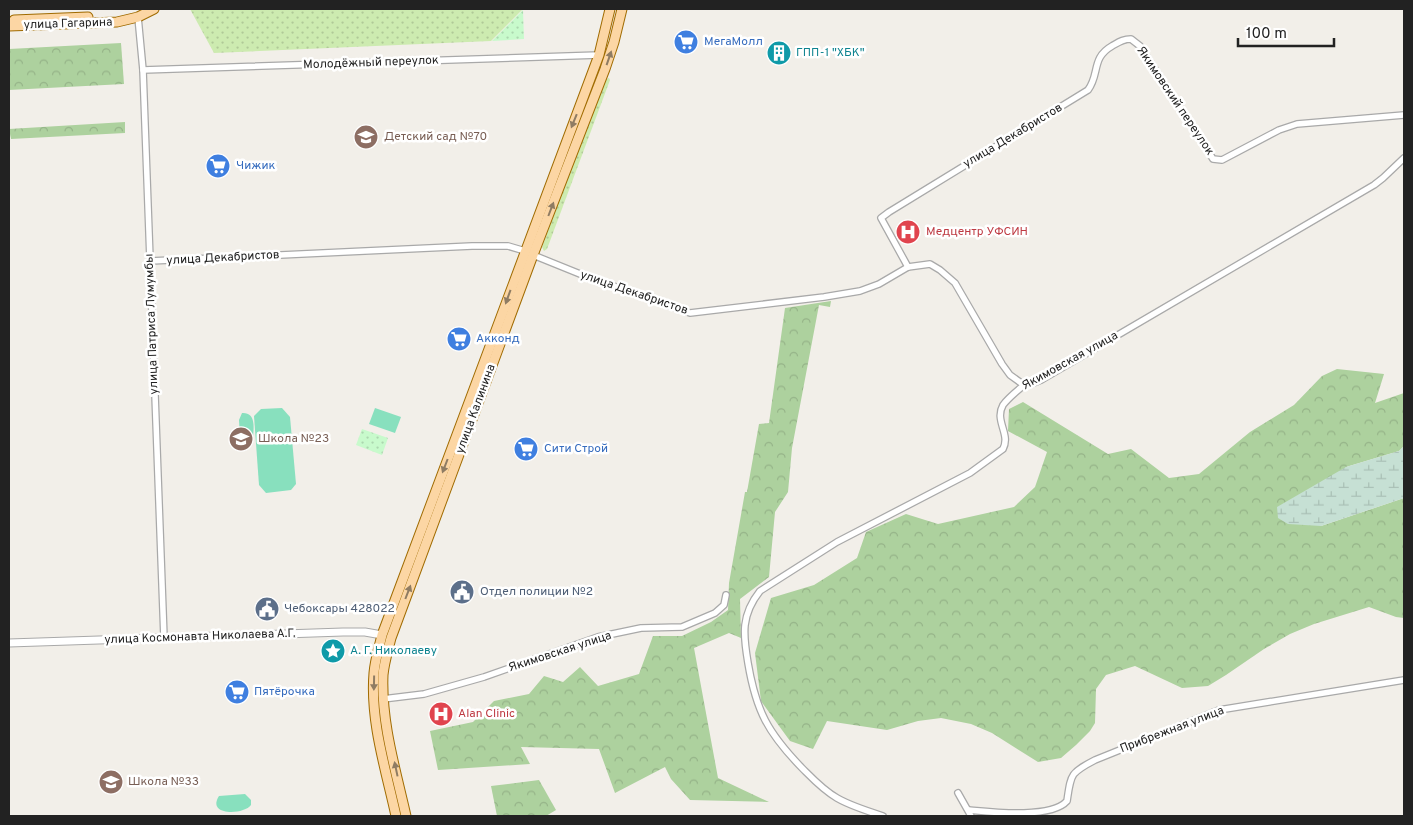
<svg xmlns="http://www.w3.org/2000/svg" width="1413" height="825" viewBox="0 0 1413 825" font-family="Overpass,sans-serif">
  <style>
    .grass { fill: url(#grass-dots) }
    .forest { fill: url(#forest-crowns) }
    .wetland { fill: url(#wetland-marsh) }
    .park { fill: url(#park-dots) }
    .pitch { fill: #88e0be }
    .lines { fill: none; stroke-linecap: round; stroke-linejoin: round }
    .minor-casing { stroke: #a9a9a9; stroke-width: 8 }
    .tertiary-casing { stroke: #a9a9a9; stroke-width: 9 }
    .primary-casing { stroke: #a06b00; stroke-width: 11 }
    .minor { stroke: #fff; stroke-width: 5.5 }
    .tertiary { stroke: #fff; stroke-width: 7 }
    .primary { stroke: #fcd6a4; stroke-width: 9 }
    .oneway { fill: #8f7c63 }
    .labels { text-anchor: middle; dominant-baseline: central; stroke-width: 5; stroke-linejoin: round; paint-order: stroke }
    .street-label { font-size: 12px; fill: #222; stroke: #fff }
    .shop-label { font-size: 12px; fill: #366cbe; stroke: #fff; text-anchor: start }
    .culture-label { font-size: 12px; fill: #0d838f; stroke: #fff; text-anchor: start }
    .education-label { font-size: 12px; fill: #785e54; stroke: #fff; text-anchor: start }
    .health-label { font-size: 12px; fill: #be3a42; stroke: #fff; text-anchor: start }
    .service-label { font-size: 12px; fill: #4e5e75; stroke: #fff; text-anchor: start }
  </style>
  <defs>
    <pattern id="grass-dots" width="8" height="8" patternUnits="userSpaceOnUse" patternTransform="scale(1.25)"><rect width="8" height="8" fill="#cdebb0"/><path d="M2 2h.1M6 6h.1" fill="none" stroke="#b0c997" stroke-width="1.8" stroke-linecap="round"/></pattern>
    <pattern id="forest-crowns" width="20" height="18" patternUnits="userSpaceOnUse" patternTransform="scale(1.25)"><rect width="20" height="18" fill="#add19e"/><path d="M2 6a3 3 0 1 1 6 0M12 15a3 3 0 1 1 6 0" fill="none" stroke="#95b388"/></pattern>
    <pattern id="wetland-marsh" width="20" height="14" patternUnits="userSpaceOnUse" patternTransform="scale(1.25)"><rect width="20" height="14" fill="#c6e0d4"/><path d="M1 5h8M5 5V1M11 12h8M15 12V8" fill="none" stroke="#aac0b6"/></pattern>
    <pattern id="park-dots" width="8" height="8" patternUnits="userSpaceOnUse" patternTransform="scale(1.25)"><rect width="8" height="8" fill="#c8facc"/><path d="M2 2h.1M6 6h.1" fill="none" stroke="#acd6af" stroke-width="1.8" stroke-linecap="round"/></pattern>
  </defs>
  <rect width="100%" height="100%" fill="#f2efe9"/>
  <!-- grass -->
  <g class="grass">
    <path d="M190 9H523L491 41 214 53Z"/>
    <path d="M609 78 610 80 547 249 544 251 542 247 603 81Z"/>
  </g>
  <!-- forest -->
  <g class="forest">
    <path d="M121 43 124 84 9 90V49Z"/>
    <path d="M125 122V133L11 139 9 129Z"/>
    <path d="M831 301 830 307 819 305 792 448 788 492 775 512 769 577 740 599 741 638 729 633 694 648 718 778 769 802 690 800 671 779 665 767 615 793 599 749 521 747 530 764 438 770 430 731 473 722 494 701 529 694 544 676 563 682 580 667 598 686 639 674 653 636H682L711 622 728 610 729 583 745 492H747L759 424 769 423 785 308Z"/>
    <path d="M1337 369 1384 374 1375 403 1404 393V446L1399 451 1346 467 1321 526 1404 498V618L1396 617 1369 607 1314 624 1290 634 1264 649 1226 675 1208 686 1182 688 1135 666 1106 675 1096 689 1095 723 1090 731 1076 745 1061 758 1038 762 992 733 971 724 941 718 918 721 887 730 827 721 813 749 790 741 761 701 755 653 771 598 814 585 857 558 866 532 906 514 938 524 1014 507 1035 487 1047 452 1008 431 1009 409 1023 402 1108 454 1131 449 1169 478 1199 474 1250 432 1294 405 1322 376Z"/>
    <path d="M539 780 556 810 546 816H497L491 786Z"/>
  </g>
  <!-- wetland -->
  <path class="wetland" d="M1404 446V498L1321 526 1288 524 1278 518 1277 507 1346 467 1399 451Z"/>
  <!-- park -->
  <g class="park">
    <path d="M523 10 524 39 492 41Z"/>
    <path d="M362 429 388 438 382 455 356 445Z"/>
  </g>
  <!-- pitch -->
  <g class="pitch">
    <path d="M282 408 290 417 296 484 291 490 266 493 259 485 254 416 261 409Z"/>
    <path d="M375 408 401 417 395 433 369 424Z"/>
    <path d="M242 413C256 412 254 428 253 438L245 442 240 437 239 420Z"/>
    <path d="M245 794 251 800V805C244 815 206 816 219 796Z"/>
  </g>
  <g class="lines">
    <defs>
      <g id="minor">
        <path d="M138 17 143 70 164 638"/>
        <path d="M143 70 599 55"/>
        <path d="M533 255 585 276 690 313 824 297 860 291 879 284 908 267 930 264 940 270 955 283 1002 364 1010 375 1024 385"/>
        <path d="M150 261 472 246H508L525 251"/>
        <path d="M908 267 881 218 889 212 1088 90C1100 74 1091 58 1112 46 1119 42 1123 39 1131 39L1140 46 1213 159 1222 160 1279 130 1297 124 1404 115"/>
        <path d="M383 699 424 694 484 677 598 637 641 628 682 627 715 613 724 605 726 595"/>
        <path d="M958 793 971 816"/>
        <path d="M969 810C991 812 1051 819 1067 801 1071 774 1070 773 1095 760L1219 710 1404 680"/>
        <path d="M883 816C867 811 851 806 837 798 823 790 813 779 802 768 768 733 756 711 748 663 743 634 741 615 760 591L837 542 970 473 1003 449C1011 434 994 421 1003 405 1008 398 1017 391 1024 385L1031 384 1041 380 1374 185 1383 178 1404 158"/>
      </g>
      <path id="tertiary" d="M9 643 343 632H365L382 635"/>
      <g id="primary">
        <path d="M14 20 88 17"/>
        <path d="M9 26 117 22 138 17 154 9"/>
        <path d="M396 816C386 770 370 721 374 673 375 660 379 648 382 635L599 55 610 9"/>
        <path d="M406 816C396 771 381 723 383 675 384 663 388 650 391 638L533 255 605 69 614 42 622 9"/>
      </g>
    </defs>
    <!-- minor casing -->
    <use href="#minor" class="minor-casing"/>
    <!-- tertiary casing -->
    <use href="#tertiary" class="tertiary-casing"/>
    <!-- primary casing -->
    <use href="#primary" class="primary-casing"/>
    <!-- minor -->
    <use href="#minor" class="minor"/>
    <!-- tertiary -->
    <use href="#tertiary" class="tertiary"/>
    <!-- primary -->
    <use href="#primary" class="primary"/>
  </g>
  <!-- one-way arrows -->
  <defs><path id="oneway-solid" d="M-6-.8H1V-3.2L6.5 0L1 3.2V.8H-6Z" transform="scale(1.25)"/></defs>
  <g class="oneway">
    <use href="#oneway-solid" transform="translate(609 58) rotate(-71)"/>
    <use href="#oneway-solid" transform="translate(574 121) rotate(112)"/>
    <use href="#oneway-solid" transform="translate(551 209) rotate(-69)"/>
    <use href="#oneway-solid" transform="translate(508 297) rotate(110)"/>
    <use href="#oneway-solid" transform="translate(445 466) rotate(111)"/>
    <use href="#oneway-solid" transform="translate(408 592) rotate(-69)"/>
    <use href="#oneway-solid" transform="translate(374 683) rotate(91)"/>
    <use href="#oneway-solid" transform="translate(396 769) rotate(-102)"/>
  </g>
  <!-- icons -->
  <defs>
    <symbol id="supermarket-disc" viewBox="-11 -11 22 22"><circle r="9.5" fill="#3f7fe0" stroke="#fff"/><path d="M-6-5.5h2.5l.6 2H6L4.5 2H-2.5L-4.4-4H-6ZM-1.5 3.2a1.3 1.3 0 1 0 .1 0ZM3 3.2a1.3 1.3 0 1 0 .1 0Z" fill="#fff"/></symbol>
    <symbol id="building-disc" viewBox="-11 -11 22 22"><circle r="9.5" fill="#0f9aa8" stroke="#fff"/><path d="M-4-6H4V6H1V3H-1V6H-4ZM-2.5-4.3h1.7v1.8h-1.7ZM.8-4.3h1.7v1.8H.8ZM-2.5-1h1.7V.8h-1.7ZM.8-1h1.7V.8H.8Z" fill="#fff"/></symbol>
    <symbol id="school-disc" viewBox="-11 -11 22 22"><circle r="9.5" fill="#8d6e63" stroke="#fff"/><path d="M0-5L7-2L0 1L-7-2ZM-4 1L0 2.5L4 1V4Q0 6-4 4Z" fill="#fff"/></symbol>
    <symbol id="hospital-disc" viewBox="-11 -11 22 22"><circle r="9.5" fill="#e0444e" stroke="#fff"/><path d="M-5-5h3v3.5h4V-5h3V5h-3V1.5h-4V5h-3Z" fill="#fff"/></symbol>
    <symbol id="civic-disc" viewBox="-11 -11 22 22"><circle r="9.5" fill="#5c6f8a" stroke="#fff"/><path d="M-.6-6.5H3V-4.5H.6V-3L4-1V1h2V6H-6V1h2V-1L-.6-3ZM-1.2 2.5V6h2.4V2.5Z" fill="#fff"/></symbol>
    <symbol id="sight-disc" viewBox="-11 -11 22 22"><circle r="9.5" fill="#0f9aa8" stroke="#fff"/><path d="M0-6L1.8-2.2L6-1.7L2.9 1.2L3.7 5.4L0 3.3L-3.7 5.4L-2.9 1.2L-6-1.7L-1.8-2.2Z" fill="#fff"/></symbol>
  </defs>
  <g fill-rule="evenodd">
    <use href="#supermarket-disc" x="672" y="28" width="28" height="28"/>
    <use href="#building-disc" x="765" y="39" width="28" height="28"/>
    <use href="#school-disc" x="352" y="123" width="28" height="28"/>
    <use href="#supermarket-disc" x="204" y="152" width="28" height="28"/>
    <use href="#hospital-disc" x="894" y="218" width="28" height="28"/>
    <use href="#supermarket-disc" x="445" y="325" width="28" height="28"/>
    <use href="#school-disc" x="227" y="425" width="28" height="28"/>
    <use href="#supermarket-disc" x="512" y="435" width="28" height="28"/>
    <use href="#civic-disc" x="448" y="578" width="28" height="28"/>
    <use href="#civic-disc" x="253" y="595" width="28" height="28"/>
    <use href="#sight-disc" x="319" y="637" width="28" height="28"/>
    <use href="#supermarket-disc" x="223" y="678" width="28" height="28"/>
    <use href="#hospital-disc" x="427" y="700" width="28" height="28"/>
    <use href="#school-disc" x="97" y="768" width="28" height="28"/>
  </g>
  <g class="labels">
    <!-- street labels -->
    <g class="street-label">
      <text transform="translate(68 24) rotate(-2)">улица Гагарина</text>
      <text transform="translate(371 63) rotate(-2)">Молодёжный переулок</text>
      <text transform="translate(1175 101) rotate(56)">Якимовский переулок</text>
      <text transform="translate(1013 136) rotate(-31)">улица Декабристов</text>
      <text transform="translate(223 258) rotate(-3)">улица Декабристов</text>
      <text transform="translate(634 293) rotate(19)">улица Декабристов</text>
      <text transform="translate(152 324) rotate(-92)">улица Патриса Лумумбы</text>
      <text transform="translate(1070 361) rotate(-29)">Якимовская улица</text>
      <text transform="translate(476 409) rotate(-70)">улица Калинина</text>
      <text transform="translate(200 637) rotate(-2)">улица Космонавта Николаева А.Г.</text>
      <text transform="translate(560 652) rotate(-18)">Якимовская улица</text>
      <text transform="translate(1172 730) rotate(-21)">Прибрежная улица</text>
    </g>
    <!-- shop labels -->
    <g class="shop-label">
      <text x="704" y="42">МегаМолл</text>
      <text x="236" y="166">Чижик</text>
      <text x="476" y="339">Акконд</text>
      <text x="544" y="449">Сити Строй</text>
      <text x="254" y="692">Пятёрочка</text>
    </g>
    <!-- culture labels -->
    <g class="culture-label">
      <text x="796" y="53">ГПП-1 "ХБК"</text>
      <text x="350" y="651">А. Г. Николаеву</text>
    </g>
    <!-- education labels -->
    <g class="education-label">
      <text x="384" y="137">Детский сад №70</text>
      <text x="258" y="439">Школа №23</text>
      <text x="128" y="782">Школа №33</text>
    </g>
    <!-- health labels -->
    <g class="health-label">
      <text x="926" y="232">Медцентр УФСИН</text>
      <text x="458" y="714">Alan Clinic</text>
    </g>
    <!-- service labels -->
    <g class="service-label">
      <text x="480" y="592">Отдел полиции №2</text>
      <text x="284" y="609">Чебоксары 428022</text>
    </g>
  </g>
  <!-- border -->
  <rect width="1413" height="825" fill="none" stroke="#222222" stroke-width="20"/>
  <!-- scale -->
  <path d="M1238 38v8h96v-8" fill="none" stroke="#222222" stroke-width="2.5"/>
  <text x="1246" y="38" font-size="15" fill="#222222" stroke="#ffffff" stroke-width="4" paint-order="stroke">100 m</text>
</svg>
